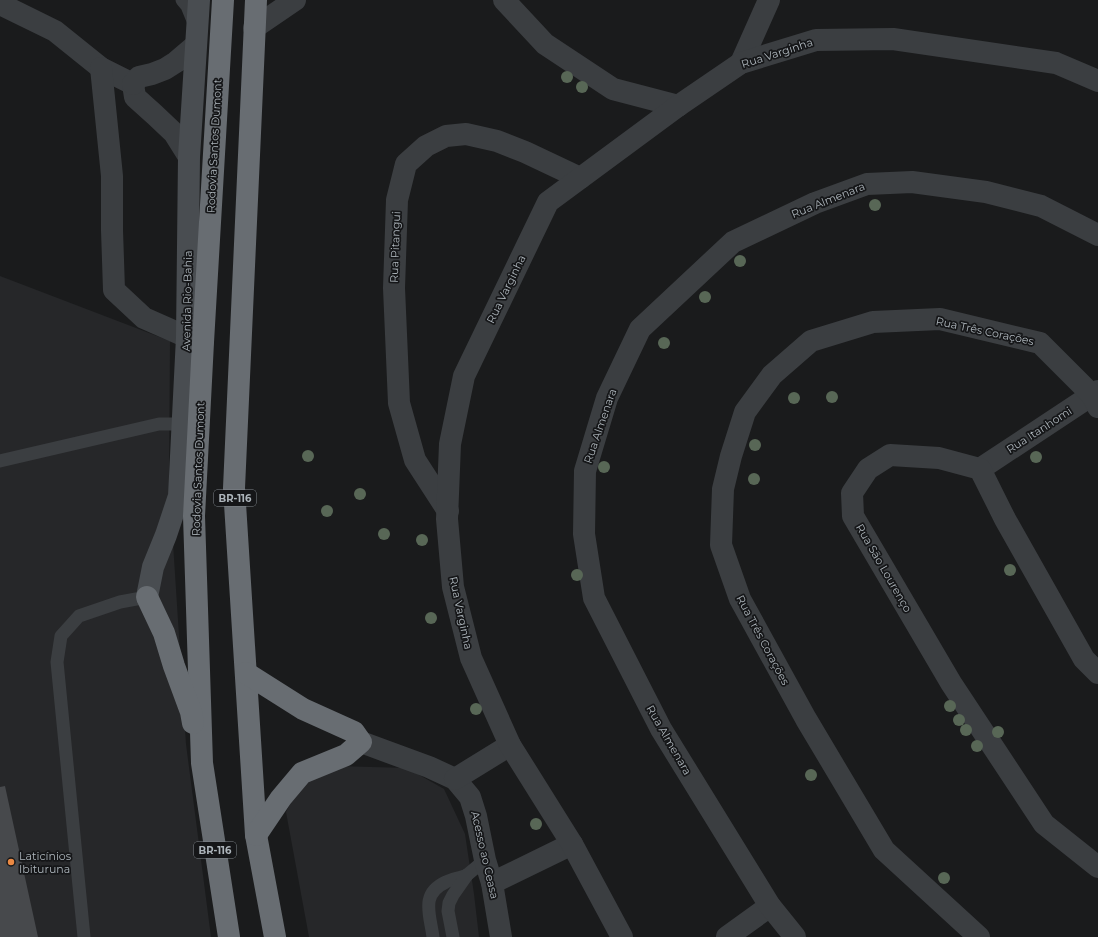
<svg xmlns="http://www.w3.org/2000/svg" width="1098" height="937" viewBox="0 0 1098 937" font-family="Montserrat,sans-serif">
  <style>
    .built { fill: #262729 }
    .building { fill: #47494c }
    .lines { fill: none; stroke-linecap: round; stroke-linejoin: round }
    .lane { stroke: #3b3e41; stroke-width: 13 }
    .street { stroke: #3b3e41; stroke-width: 22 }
    .secondary { stroke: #494d51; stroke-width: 22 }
    .highway { stroke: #686d72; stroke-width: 22 }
    .tree { fill: #586756 }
    .poi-dot { fill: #eb8943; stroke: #151618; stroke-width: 1.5 }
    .labels { text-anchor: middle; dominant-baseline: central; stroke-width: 3.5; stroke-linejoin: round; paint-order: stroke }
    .shield { fill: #151618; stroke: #7f858a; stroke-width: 1 }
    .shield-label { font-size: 10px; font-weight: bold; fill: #adb5bb }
    .street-label { font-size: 11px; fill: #adb5bb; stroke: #151618 }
    .poi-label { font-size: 11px; fill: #adb5bb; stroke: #151618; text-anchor: start }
  </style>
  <rect width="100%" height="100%" fill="#1a1b1c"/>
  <!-- built -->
  <g class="built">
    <path d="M0 276 170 341 169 481 186 744 211 937H0Z"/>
    <path d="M336 766 407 768 444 789 465 834 474 894 479 937H309L286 812 300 784Z"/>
  </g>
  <!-- building -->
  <path class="building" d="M5 786 38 937H0V787Z"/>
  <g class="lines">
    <!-- lane -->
    <g class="lane">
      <path d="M182 0 187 6 194 23"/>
      <path d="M0 461 159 424H182L189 421"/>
      <path d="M84 937 57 662 61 636 79 616 120 602 147 597"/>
      <path d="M433 937C430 914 420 894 446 882 452 879 460 878 467 875"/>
      <path d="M453 937 448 911 449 903 453 895 467 875 485 860"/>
    </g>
    <!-- street -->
    <g class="street">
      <path d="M504 0 545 44 613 89 678 106"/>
      <path d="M0 4 55 31 101 68 133 84"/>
      <path d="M254 28 295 0"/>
      <path d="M741 63 769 0"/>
      <path d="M101 68 112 176V230L114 290 144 318 187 337 203 342"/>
      <path d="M133 84 135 97 155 115 174 133 189 157"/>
      <path d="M133 84 139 77 152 74 165 69 176 62 196 45"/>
      <path d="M980 469 1098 391"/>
      <path d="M448 511 415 460 399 403 394 288 397 200 406 164 426 146 446 136 466 134 497 141 525 152 580 178"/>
      <path d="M1098 673 1084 659 1005 519 980 469 939 458 890 455 868 469 852 493 853 516 951 683 1044 824 1098 867"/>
      <path d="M361 742 429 767 455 779 470 797 476 816 485 860 492 883 501 937"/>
      <path d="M455 779 510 745"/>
      <path d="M492 883 572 844"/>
      <path d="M622 937 572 844 510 745 471 658 453 587 447 519 450 444 464 376 548 202 678 106 741 63 816 40 893 39 1056 63 1098 81"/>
      <path d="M727 937 770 906"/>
      <path d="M795 937 770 906 661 729 594 598 584 534 585 471 607 398 640 329 733 242 815 203 867 184 912 182 986 192 1041 206 1098 235"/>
      <path d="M979 937 884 850 806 719 740 599 721 545 723 489 731 456 745 412 772 375 811 341 873 322 940 319 1040 343 1092 395 1098 407"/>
    </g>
    <!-- secondary -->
    <path class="secondary" d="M147 597 153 567 166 535 179 496 187 337 189 157 199 0"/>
    <!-- highway -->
    <g class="highway">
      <path d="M223 0 203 342 194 516 202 763 229 937"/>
      <path d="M256 0 234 488 256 835 275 937"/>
      <path d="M147 597 164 633 174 666 191 712 193 723"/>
      <path d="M246 673 303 709 354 732 361 742 346 755 302 773 281 798 256 835"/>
    </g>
  </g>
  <!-- trees -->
  <g class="tree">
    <circle cx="567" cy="77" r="6"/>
    <circle cx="582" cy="87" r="6"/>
    <circle cx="875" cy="205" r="6"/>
    <circle cx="740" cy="261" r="6"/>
    <circle cx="705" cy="297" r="6"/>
    <circle cx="664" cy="343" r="6"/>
    <circle cx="832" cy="397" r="6"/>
    <circle cx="794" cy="398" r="6"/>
    <circle cx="755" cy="445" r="6"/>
    <circle cx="308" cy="456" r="6"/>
    <circle cx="1036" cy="457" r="6"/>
    <circle cx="604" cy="467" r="6"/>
    <circle cx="754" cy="479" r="6"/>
    <circle cx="360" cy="494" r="6"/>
    <circle cx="327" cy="511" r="6"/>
    <circle cx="384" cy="534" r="6"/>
    <circle cx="422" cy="540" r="6"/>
    <circle cx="1010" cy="570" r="6"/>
    <circle cx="577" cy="575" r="6"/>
    <circle cx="431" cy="618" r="6"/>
    <circle cx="950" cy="706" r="6"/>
    <circle cx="476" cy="709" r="6"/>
    <circle cx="959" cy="720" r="6"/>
    <circle cx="966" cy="730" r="6"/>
    <circle cx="998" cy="732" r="6"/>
    <circle cx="977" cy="746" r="6"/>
    <circle cx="811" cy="775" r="6"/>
    <circle cx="536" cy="824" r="6"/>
    <circle cx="944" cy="878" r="6"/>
  </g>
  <!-- markers -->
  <circle class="poi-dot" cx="11" cy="862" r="4"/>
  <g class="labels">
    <!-- shield labels -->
    <g class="shield">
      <rect x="214" y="490" width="42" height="16" rx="3"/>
      <rect x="194" y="842" width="42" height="16" rx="3"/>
    </g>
    <g class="shield-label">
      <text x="235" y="498">BR-116</text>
      <text x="215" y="850">BR-116</text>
    </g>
    <!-- street labels -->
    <g class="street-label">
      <text transform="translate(777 53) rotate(-18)">Rua Varginha</text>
      <text transform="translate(214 146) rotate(-87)">Rodovia Santos Dumont</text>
      <text transform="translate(828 200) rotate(-22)">Rua Almenara</text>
      <text transform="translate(395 247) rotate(-88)">Rua Pitangui</text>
      <text transform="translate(506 289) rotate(-64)">Rua Varginha</text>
      <text transform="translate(187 301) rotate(-89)">Avenida Rio-Bahia</text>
      <text transform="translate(985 331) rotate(12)">Rua Três Corações</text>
      <text transform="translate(600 426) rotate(-71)">Rua Almenara</text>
      <text transform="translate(1039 430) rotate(-33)">Rua Itanhomi</text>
      <text transform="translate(198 469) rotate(-88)">Rodovia Santos Dumont</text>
      <text transform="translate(884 568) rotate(60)">Rua São Lourenço</text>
      <text transform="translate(461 613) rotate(78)">Rua Varginha</text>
      <text transform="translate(763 640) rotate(62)">Rua Três Corações</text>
      <text transform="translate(669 740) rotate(60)">Rua Almenara</text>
      <text transform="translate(485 855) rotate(77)">Acesso ao Ceasa</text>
    </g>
    <!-- poi labels -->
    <g class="poi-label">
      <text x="19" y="856">Laticínios<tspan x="19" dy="13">Ibituruna</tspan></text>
    </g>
  </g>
</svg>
